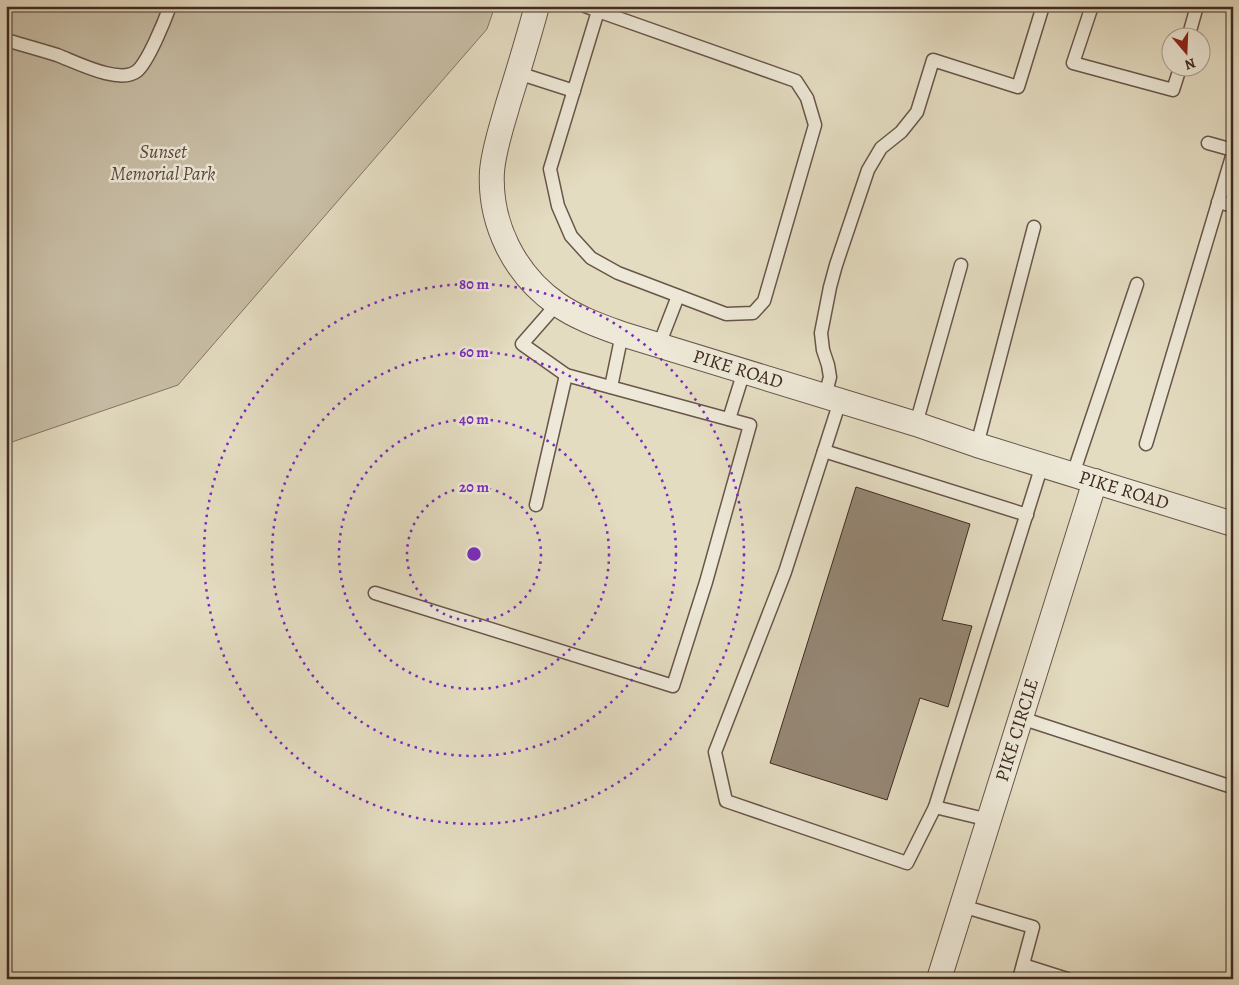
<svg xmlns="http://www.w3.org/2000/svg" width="1239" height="985" viewBox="0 0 1239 985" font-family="Alegreya,serif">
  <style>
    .green { fill: #c8bea6; stroke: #847464 }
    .building { fill: #958775; stroke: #3f2a22 }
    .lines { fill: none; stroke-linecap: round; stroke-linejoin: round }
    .lane-casing { stroke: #68564a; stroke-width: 15 }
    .street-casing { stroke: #68564a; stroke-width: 26 }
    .lane { stroke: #ede8d7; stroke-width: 12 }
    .street { stroke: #ede8d7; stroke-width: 24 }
    .ring { fill: none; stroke: #7b2cbf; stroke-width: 2.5; stroke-dasharray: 2.5 5 }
    .labels { text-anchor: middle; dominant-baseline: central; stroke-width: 5; stroke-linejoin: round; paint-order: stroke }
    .park-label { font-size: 19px; font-style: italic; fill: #5a483c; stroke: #ede8d7 }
    .street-label { font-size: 19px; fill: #3f2a22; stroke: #ede8d7 }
    .centre { fill: #7b2cbf; stroke: #ede8d7; stroke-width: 2.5 }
    .ring-label { font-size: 15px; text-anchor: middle; font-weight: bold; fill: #7b2cbf; stroke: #ede8d7; stroke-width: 5; stroke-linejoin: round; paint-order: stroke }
  </style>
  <rect width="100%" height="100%" fill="#e4dcc1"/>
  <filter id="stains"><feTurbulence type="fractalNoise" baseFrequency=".004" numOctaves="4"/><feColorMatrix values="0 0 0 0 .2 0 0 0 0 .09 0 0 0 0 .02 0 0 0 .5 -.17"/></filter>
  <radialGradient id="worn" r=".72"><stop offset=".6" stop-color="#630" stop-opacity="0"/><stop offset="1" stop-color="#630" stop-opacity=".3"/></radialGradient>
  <!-- green -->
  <path class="green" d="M6 6H495L487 29 178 385 6 444Z"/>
  <!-- building -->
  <path class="building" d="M856 487 970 524 942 620 972 626 948 707 920 698 887 800 770 763Z"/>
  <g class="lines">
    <defs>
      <g id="lane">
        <path d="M585 6 598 11 796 81 807 98 815 125 764 301 753 313 726 314 618 273 591 258 571 236 558 206 550 169 598 11"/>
        <path d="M1092 6 1073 63 1173 90 1180 68"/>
        <path d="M1188 38 1197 6"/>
        <path d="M6 40C23 45 41 50 57 55 76 62 120 85 137 71 148 62 165 20 170 6"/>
        <path d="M518 73 574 91"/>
        <path d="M1208 143 1233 150"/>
        <path d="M1218 202 1233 206"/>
        <path d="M659 345 678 296"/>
        <path d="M611 387 622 334"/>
        <path d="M825 396 830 377 828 365 823 350 821 333 830 287 836 265 868 170 881 148 901 132 917 112 933 60 1018 87 1043 6"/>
        <path d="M840 401 785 572 715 752 726 801 907 863 935 807"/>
        <path d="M729 419 744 371"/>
        <path d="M916 424 961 265"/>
        <path d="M1146 444 1233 153"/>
        <path d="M977 445 1034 227"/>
        <path d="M824 451 1027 515"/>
        <path d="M1073 474 1137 284"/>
        <path d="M536 505 566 375"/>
        <path d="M375 593 673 686 706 582 750 425 566 375 522 344 557 304"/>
        <path d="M1021 718 1229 786"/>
        <path d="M989 820 935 807 1042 465"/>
        <path d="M962 906 1033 927 1019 979"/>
        <path d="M1023 965 1067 979"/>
      </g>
      <g id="street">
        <path d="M537 6C528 39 518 72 508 104 502 126 494 148 492 171 489 223 514 274 557 304 577 318 600 326 622 334L916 424 977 445 1233 524"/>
        <path d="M939 979 1095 481"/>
      </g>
    </defs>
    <!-- lane casing -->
    <use href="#lane" class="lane-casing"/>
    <!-- street casing -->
    <use href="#street" class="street-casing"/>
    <!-- lane -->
    <use href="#lane" class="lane"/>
    <!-- street -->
    <use href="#street" class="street"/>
  </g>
  <!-- distance rings -->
  <g class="ring">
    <circle cx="474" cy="554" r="67"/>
    <circle cx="474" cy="554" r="135"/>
    <circle cx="474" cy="554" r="202"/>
    <circle cx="474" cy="554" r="270"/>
  </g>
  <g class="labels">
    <!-- park labels -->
    <g class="park-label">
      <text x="163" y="152">Sunset<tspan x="163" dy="22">Memorial Park</tspan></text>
    </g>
    <!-- street labels -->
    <g class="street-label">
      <text transform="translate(738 369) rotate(17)">PIKE ROAD</text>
      <text transform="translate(1124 490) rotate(17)">PIKE ROAD</text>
      <text transform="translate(1017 730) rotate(-73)">PIKE CIRCLE</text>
    </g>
  </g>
  <circle cx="474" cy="554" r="8" class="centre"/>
  <g class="ring-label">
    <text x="474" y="289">80 m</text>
    <text x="474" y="357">60 m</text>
    <text x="474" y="424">40 m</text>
    <text x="474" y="492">20 m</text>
  </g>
  <!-- margin -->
  <rect width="1239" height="985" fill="none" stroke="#e4dcc1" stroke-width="25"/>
  <rect x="8" y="8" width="1224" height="970" fill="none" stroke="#3f2a22" stroke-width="2.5"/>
  <rect x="12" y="12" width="1214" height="960" fill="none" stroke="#3f2a22"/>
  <!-- north arrow -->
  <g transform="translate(1186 52) rotate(161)"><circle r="24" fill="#ede8d7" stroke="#a79c8f"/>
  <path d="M0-4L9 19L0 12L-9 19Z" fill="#8f2418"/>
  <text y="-8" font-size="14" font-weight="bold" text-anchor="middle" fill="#3f2a22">N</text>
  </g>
  <rect width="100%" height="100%" filter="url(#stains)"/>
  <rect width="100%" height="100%" fill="url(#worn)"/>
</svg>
